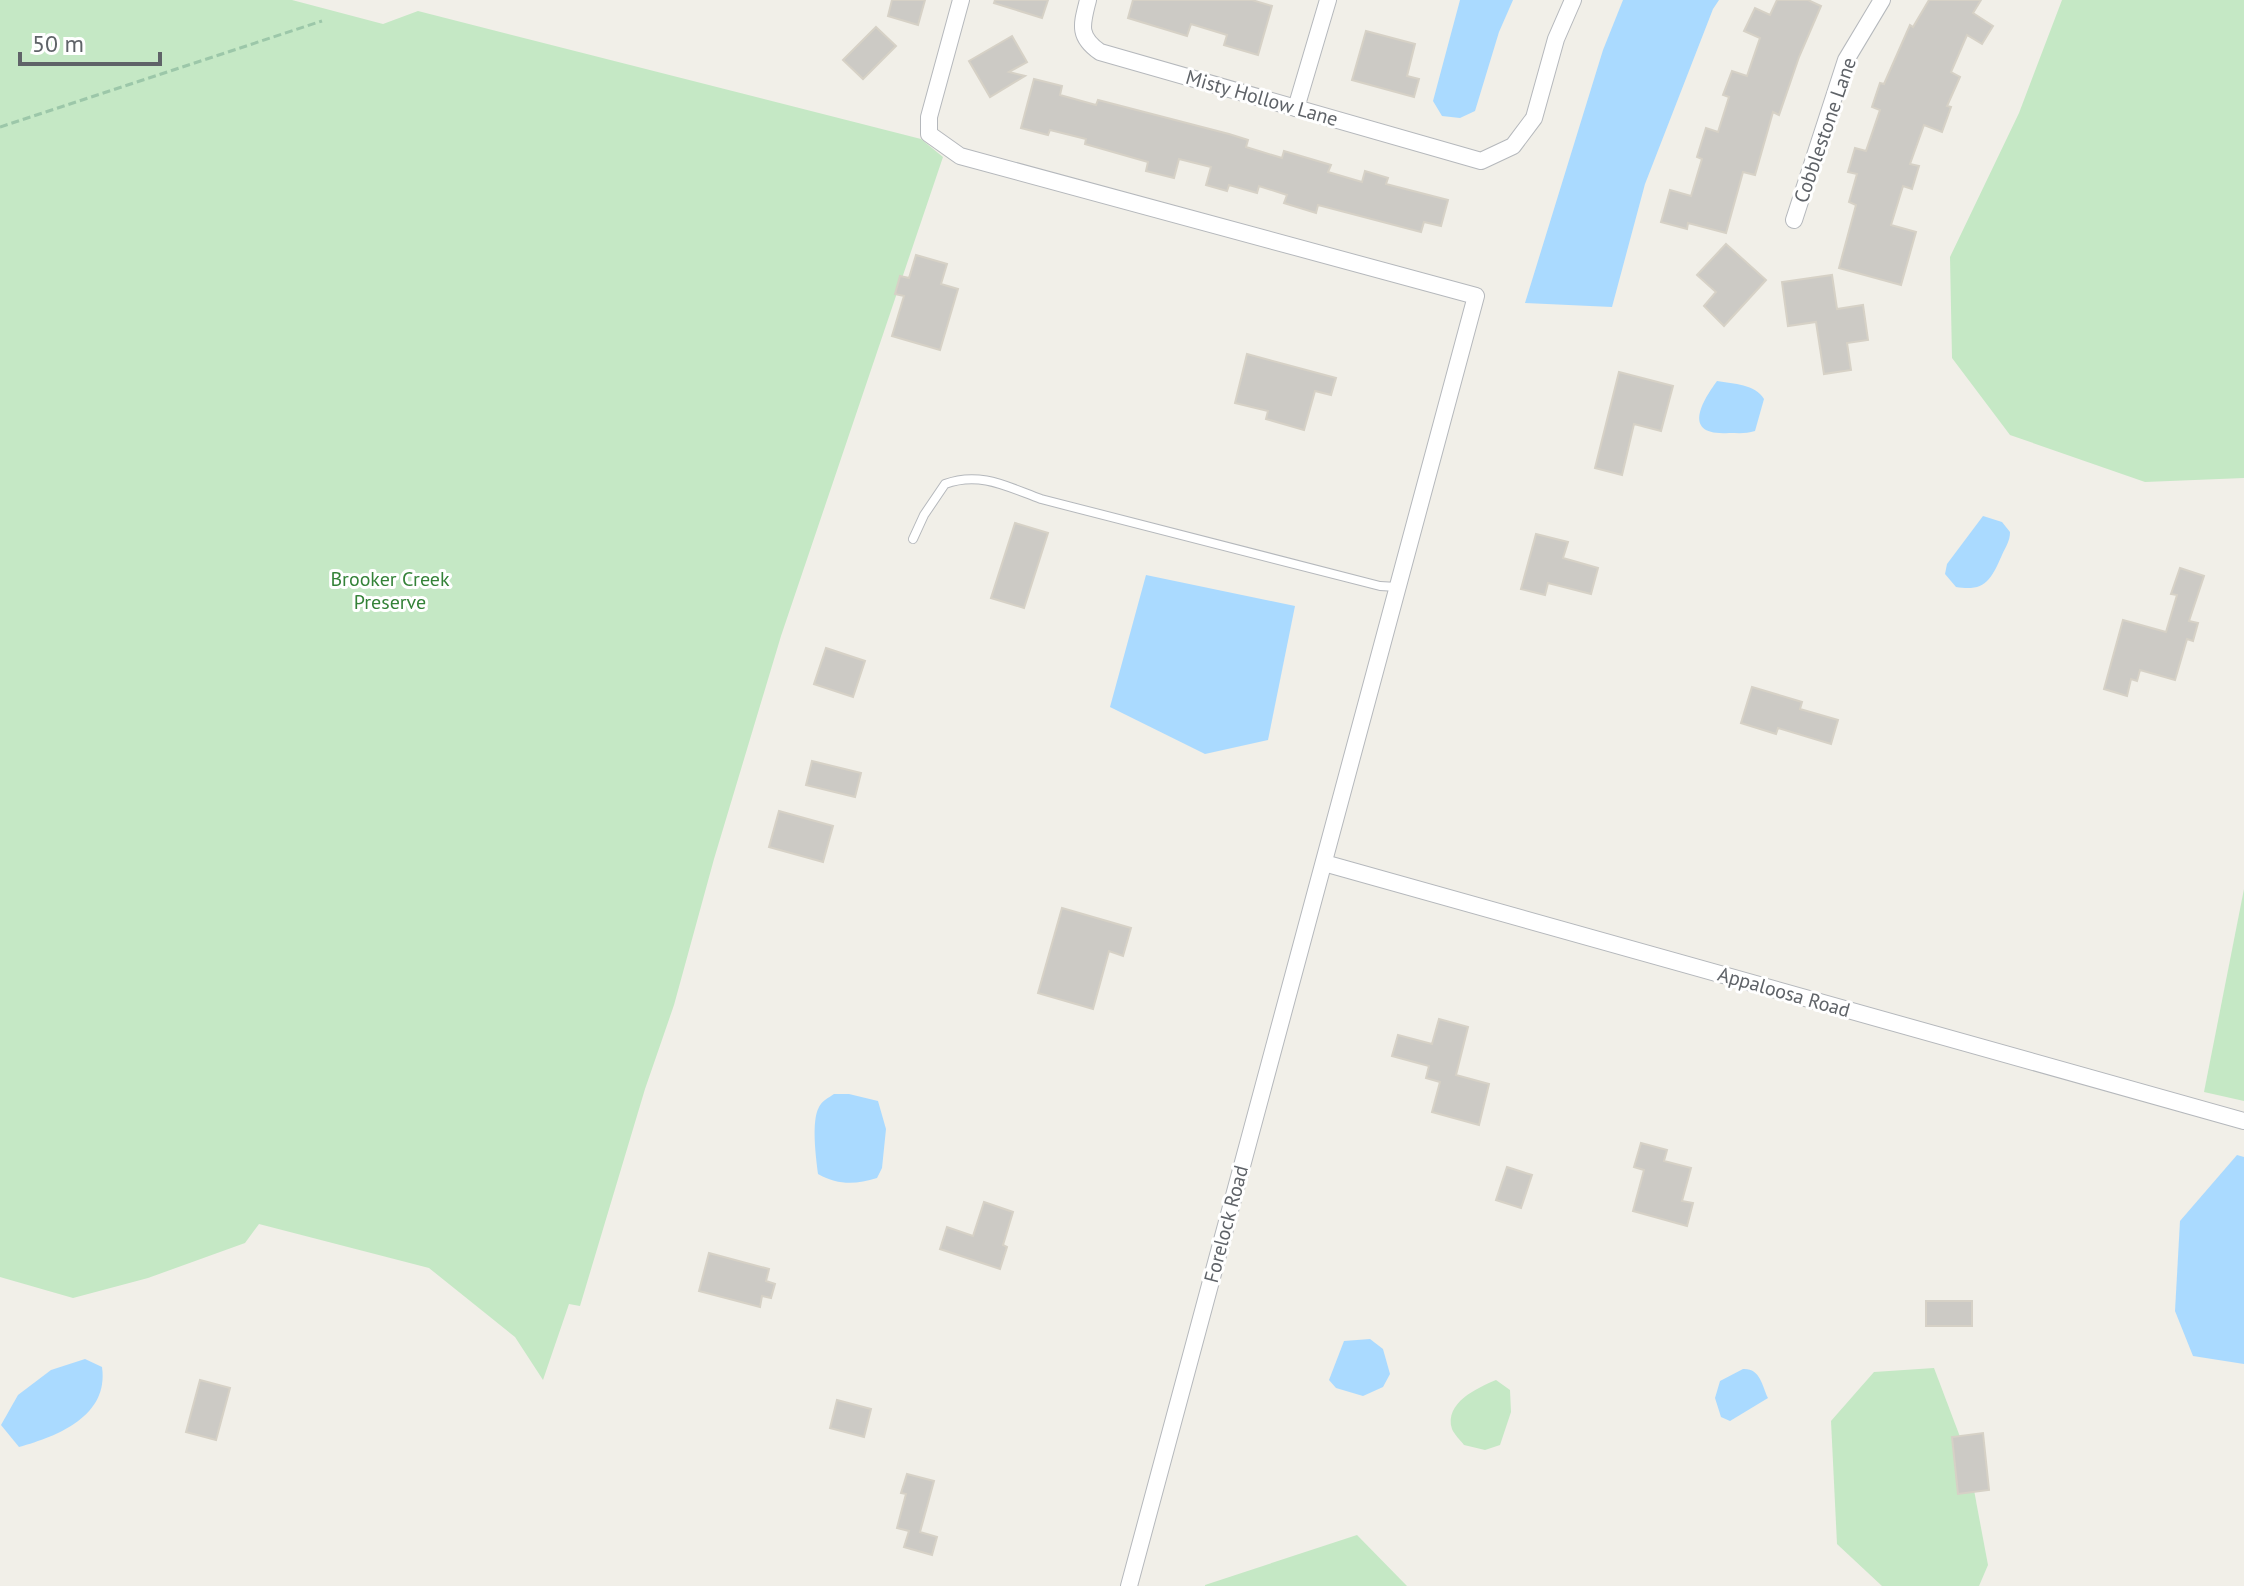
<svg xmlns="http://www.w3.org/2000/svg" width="2244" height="1586" viewBox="0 0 2244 1586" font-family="'PT Sans',sans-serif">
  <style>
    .green { fill: #c5e8c5 }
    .water { fill: #aadaff }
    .building { fill: #cccac5; stroke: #d6d1c6; stroke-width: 2 }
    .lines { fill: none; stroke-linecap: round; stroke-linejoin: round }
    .service-casing { stroke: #b5b8bc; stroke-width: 10 }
    .minor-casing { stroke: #b5b8bc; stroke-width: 18 }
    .path { stroke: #9cc7a9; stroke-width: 3; stroke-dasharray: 8 4; stroke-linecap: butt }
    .service { stroke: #fff; stroke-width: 8 }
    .minor { stroke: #fff; stroke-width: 16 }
    .labels { text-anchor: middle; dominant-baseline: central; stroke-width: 6; stroke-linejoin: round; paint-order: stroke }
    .street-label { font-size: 20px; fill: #5f6368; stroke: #fff }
    .park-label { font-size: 20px; fill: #348238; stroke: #fff }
  </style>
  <rect width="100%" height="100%" fill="#f1efe8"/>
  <!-- green -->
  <g class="green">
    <path d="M0 0H292L383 24 418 11 921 139 943 157 781 636 714 859 674 1005 645 1089 580 1306 569 1304 543 1380 515 1337 429 1268 259 1224 245 1243 148 1278 73 1298 0 1277Z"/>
    <path d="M2062 0H2244V478L2145 482 2010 435 1952 358 1950 257 2019 113Z"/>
    <path d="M2244 889V1101L2204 1092Z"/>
    <path d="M1934 1368 1968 1458 1988 1565 1979 1586H1882L1837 1544 1831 1421 1874 1372Z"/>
    <path d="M1496 1380 1510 1390 1511 1412 1500 1445 1485 1450 1464 1445C1461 1441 1454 1434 1452 1429 1444 1403 1477 1388 1496 1380Z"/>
    <path d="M1357 1535 1407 1586H1205V1585Z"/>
  </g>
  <!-- water -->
  <g class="water">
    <path d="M1460 0H1513L1499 32 1475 111 1460 118 1442 116 1433 101Z"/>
    <path d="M1623 0H1719L1713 9 1645 184 1612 307 1525 303 1603 50Z"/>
    <path d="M1717 381C1734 384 1755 384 1764 399L1755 431C1746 434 1738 433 1729 433 1682 436 1701 403 1717 381Z"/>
    <path d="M1983 516 2002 522 2010 532C2010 541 2006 546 2002 555 1991 580 1985 592 1956 587L1945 574 1947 564Z"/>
    <path d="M1146 575 1295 606 1268 740 1205 754 1110 707Z"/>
    <path d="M834 1094H849L878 1101 886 1129 882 1168 877 1178C855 1185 838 1185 818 1174 816 1158 811 1121 819 1107 822 1101 828 1098 834 1094Z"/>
    <path d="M2237 1155 2244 1157V1364L2193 1356 2175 1311 2180 1221Z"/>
    <path d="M1370 1339 1383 1349 1390 1374 1383 1387 1363 1396 1336 1388 1329 1380 1344 1341Z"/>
    <path d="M85 1359 102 1367C109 1416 58 1436 19 1447L1 1425 18 1395 51 1370Z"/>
    <path d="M1743 1369C1760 1368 1762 1385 1768 1398L1730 1421 1721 1417 1715 1398 1720 1381Z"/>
  </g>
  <!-- building -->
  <g class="building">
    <path d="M892 0H925L918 25 888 16Z"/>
    <path d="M995 0H1048L1042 18 994 3Z"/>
    <path d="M1133 0H1252L1272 6 1258 55 1224 45 1227 35 1191 24 1187 36 1128 18Z"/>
    <path d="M1777 0H1808L1821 6 1799 57 1779 115 1773 112 1755 175 1743 172 1726 233 1688 223 1687 229 1661 222 1670 190 1691 196 1702 159 1697 157 1706 128 1718 132 1729 97 1723 95 1732 71 1747 76 1760 38 1744 31 1755 8 1770 15Z"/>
    <path d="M1929 0H1981L1973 13 1993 26 1982 44 1967 35 1951 72 1960 77 1947 106 1951 107 1942 132 1924 125 1910 164 1919 166 1912 189 1903 186 1891 225 1916 232 1901 285 1839 268 1856 205 1849 202 1857 174 1848 172 1855 148 1866 151 1880 110 1872 107 1880 83 1884 84 1910 25 1913 27Z"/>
    <path d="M876 27 896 46 863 79 843 60Z"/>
    <path d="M1366 31 1415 44 1407 76 1419 79 1414 97 1352 80Z"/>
    <path d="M1012 36 1027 62 1009 72 1025 76 990 97 969 61Z"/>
    <path d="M1034 79 1062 86 1060 95 1096 105 1098 100 1229 134 1248 140 1246 147 1282 158 1284 151 1331 165 1328 172 1362 182 1365 171 1388 178 1386 184 1448 200 1441 226 1424 222 1421 232 1318 205 1316 213 1284 203 1287 195 1259 186 1257 193 1229 185 1227 191 1206 185 1211 167 1179 159 1174 178 1146 171 1148 162 1085 144 1086 139 1050 130 1048 135 1021 128Z"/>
    <path d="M1726 244 1766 280 1724 326 1704 306 1716 292 1697 275Z"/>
    <path d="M916 255 947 264 941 284 958 289 940 350 892 336 904 296 895 294 900 276 909 278Z"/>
    <path d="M1832 275 1837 309 1863 305 1868 340 1847 343 1851 370 1824 374 1816 322 1788 326 1782 282Z"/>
    <path d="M1247 354 1336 378 1331 395 1315 391 1304 430 1266 419 1268 411 1235 403Z"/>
    <path d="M1619 372 1673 386 1661 431 1634 424 1622 475 1595 468Z"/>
    <path d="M1015 523 1048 533 1024 608 991 598Z"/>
    <path d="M1536 534 1568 542 1563 558 1598 568 1591 594 1548 583 1545 595 1521 589Z"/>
    <path d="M2180 568 2204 576 2189 621 2198 623 2193 641 2187 639 2175 680 2140 670 2137 681 2131 679 2127 696 2104 689 2123 620 2166 632 2177 595 2171 594Z"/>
    <path d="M826 648 865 661 853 697 814 684Z"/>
    <path d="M1752 687 1802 702 1800 709 1838 720 1831 744 1778 728 1776 734 1741 723Z"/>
    <path d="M812 761 861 773 855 797 806 785Z"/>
    <path d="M779 811 833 826 823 862 769 847Z"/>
    <path d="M1062 908 1131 928 1123 956 1109 951 1093 1009 1038 993Z"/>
    <path d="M1439 1019 1468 1027 1456 1075 1489 1084 1479 1125 1432 1112 1440 1082 1426 1078 1429 1066 1392 1056 1398 1035 1432 1044Z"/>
    <path d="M1641 1143 1667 1150 1664 1161 1691 1168 1682 1201 1693 1203 1687 1226 1633 1211 1644 1170 1634 1167Z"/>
    <path d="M1507 1167 1532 1175 1521 1208 1496 1200Z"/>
    <path d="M984 1202 1013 1212 1003 1245 1007 1247 1000 1269 940 1249 947 1227 973 1236Z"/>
    <path d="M709 1253 769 1269 766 1281 775 1284 771 1298 762 1296 760 1307 699 1291Z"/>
    <rect x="1926" y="1301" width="46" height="25"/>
    <path d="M200 1380 230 1388 216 1440 186 1432Z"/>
    <path d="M837 1400 871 1409 864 1437 830 1428Z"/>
    <path d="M1983 1433 1989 1490 1958 1494 1952 1437Z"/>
    <path d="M907 1474 934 1481 920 1532 937 1537 932 1555 904 1547 909 1531 897 1528 906 1494 901 1493Z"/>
  </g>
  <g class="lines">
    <defs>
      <path id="service" d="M913 539 924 515 945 484C980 471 1008 487 1041 499L1380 586 1397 587"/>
      <g id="minor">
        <path d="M961 0 929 117V134L960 156 1476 296 1129 1586"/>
        <path d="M1088 0C1082 24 1077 36 1100 52L1481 161 1513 146 1534 118 1556 39 1573 0"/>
        <path d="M1296 108 1328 0"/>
        <path d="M1794 220 1846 60 1882 0"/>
        <path d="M1324 863 2244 1121"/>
      </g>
    </defs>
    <!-- service casing -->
    <use href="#service" class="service-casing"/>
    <!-- minor casing -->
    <use href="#minor" class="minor-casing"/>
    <!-- path -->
    <path class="path" d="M0 127 322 21"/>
    <!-- service -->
    <use href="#service" class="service"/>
    <!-- minor -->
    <use href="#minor" class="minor"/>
  </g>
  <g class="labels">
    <!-- street labels -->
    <g class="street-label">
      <text transform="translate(1262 98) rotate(16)">Misty Hollow Lane</text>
      <text transform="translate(1825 130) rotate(-71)">Cobblestone Lane</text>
      <text transform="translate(1784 992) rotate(16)">Appaloosa Road</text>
      <text transform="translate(1226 1224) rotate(-75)">Forelock Road</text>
    </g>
    <!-- park labels -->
    <g class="park-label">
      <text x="390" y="579">Brooker Creek<tspan x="390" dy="23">Preserve</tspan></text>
    </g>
  </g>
  <!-- scale -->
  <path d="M20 52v12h140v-12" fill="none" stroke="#5f6368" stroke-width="4"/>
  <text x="32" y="52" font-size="24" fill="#5f6368" stroke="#ffffff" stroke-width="6" paint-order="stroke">50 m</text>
</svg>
